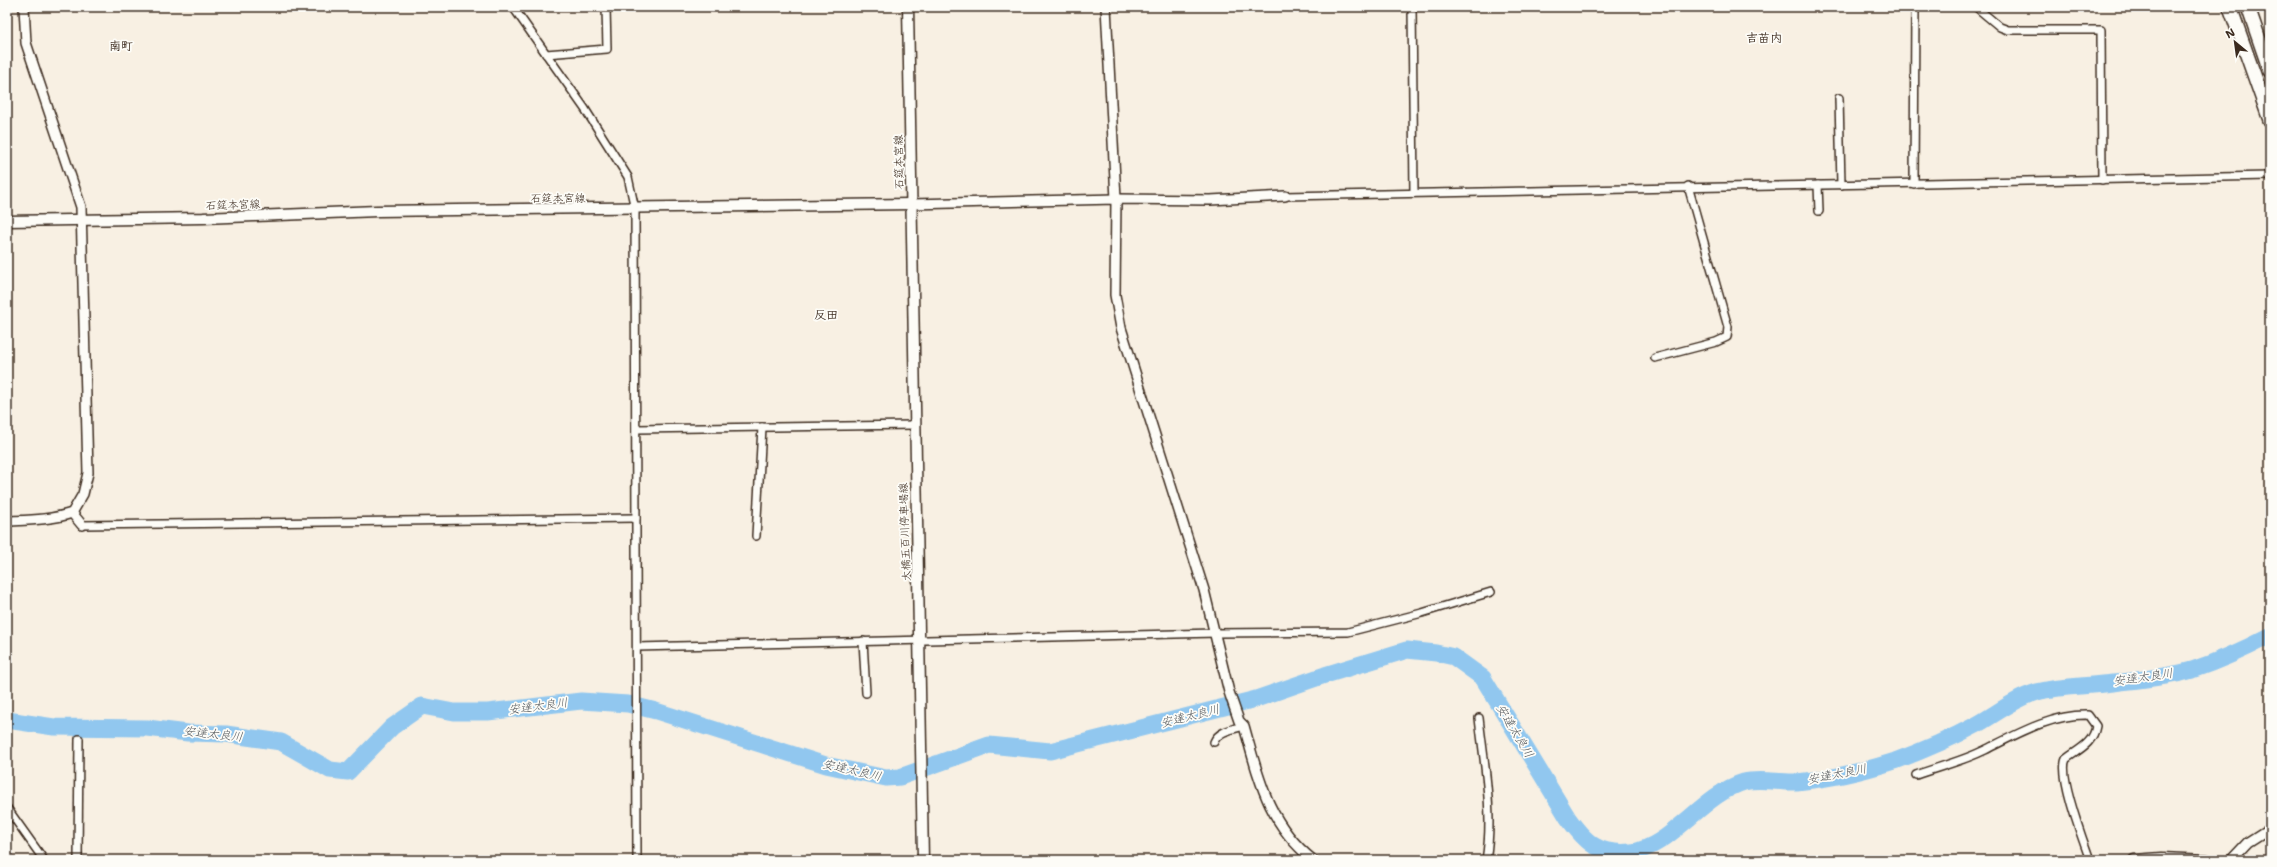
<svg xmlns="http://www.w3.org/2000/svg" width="2277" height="867" viewBox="0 0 2277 867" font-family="'Shantell Sans','Klee One',sans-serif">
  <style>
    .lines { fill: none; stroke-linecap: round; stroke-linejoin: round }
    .river { stroke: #91c7ef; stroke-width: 17 }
    .minor-casing { stroke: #3b2a1e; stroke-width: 10 }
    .tertiary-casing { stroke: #3b2a1e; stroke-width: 12 }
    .secondary-casing { stroke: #3b2a1e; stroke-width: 13 }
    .motorway-casing { stroke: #3b2a1e; stroke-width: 16 }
    .minor { stroke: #fdfcf7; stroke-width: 7 }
    .tertiary { stroke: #fdfcf7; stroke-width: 9 }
    .secondary { stroke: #fdfcf7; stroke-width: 10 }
    .motorway { stroke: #fdfcf7; stroke-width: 13 }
    .labels { text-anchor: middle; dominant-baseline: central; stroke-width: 3.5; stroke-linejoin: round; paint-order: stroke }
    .street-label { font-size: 11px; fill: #3b2a1e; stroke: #fdfcf7 }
    .neighbourhood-label { font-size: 12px; font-weight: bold; fill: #3b2a1e; stroke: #fdfcf7 }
    .water-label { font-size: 12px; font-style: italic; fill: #55595d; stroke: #fdfcf7 }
  </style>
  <rect width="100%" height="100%" fill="#f8f0e3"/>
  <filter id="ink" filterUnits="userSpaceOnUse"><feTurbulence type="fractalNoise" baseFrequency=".025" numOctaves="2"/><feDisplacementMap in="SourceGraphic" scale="8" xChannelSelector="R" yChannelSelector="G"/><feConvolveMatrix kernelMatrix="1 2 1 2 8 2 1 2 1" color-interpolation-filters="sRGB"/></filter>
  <g filter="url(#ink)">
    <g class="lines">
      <!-- river -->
      <path class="river" d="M7 720 54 727 147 728 188 733 226 734 281 742 330 770 348 772 392 727 422 706 454 712H488L581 701 628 704 656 711 826 765 886 778 900 777 989 745 1050 751 1256 699 1325 675 1407 650 1436 653 1454 657 1483 678 1568 818C1586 843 1598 855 1631 852 1669 849 1703 794 1744 782 1760 778 1780 783 1797 782 1830 779 1864 771 1895 761 1922 751 1950 739 1976 725 1996 714 2014 699 2037 692 2058 686 2090 686 2113 683 2138 680 2169 677 2192 670 2219 661 2245 649 2270 636"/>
      <defs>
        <g id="minor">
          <path d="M513 7 585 109 628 177 635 209 637 860"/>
          <path d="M1412 7 1414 193"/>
          <path d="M1976 7 2000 27 2008 30H2101L2102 180"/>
          <path d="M546 54 607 49 606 7"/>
          <path d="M1839 98 1841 185"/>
          <path d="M1914 184 1915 7"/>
          <path d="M1818 185 1819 211"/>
          <path d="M1285 196 2270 176"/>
          <path d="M1655 358 1716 342 1727 337 1728 327 1688 186"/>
          <path d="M637 429 914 425"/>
          <path d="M82 525 636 518"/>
          <path d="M756 536 762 427"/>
          <path d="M863 641 866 693"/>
          <path d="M637 647 1216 633 1348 632 1422 613 1491 592"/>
          <path d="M1479 718C1484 763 1494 815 1486 860"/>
          <path d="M1214 742C1218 731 1233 729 1244 726"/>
          <path d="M1916 775C1938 767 1963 761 1985 750 2017 734 2052 714 2088 715L2096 726C2093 744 2079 749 2066 759 2058 775 2083 840 2090 860"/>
          <path d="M7 808 44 860"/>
          <path d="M78 860 79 739"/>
        </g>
        <g id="tertiary">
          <path d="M1106 7 1116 199 1115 295 1121 328 1204 590 1229 692 1239 721 1244 726C1259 779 1268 824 1313 860"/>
          <path d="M912 204 1116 199 1210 200 1285 196"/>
          <path d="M72 513 82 525"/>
          <path d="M7 521C30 520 51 520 72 513L83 494 88 473 81 207 26 43 24 7"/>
          <path d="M2231 860 2248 842 2270 828"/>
        </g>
        <g id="secondary">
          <path d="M908 7 923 860"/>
          <path d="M7 221 203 218 377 211 912 204"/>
          <path d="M2134 860 2162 858 2207 860"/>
        </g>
        <g id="motorway">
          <path d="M2230 7 2270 120"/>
          <path d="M2248 7 2270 71"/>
        </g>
      </defs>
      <!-- minor casing -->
      <use href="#minor" class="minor-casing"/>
      <!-- tertiary casing -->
      <use href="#tertiary" class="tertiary-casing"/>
      <!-- secondary casing -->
      <use href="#secondary" class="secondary-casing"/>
      <!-- motorway casing -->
      <use href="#motorway" class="motorway-casing"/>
      <!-- minor -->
      <use href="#minor" class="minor"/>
      <!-- tertiary -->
      <use href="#tertiary" class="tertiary"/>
      <!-- secondary -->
      <use href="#secondary" class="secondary"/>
      <!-- motorway -->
      <use href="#motorway" class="motorway"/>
    </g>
  </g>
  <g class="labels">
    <!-- street labels -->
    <g class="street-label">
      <text transform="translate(899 162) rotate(-91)">石筵本宮線</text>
      <text x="558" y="198">石筵本宮線</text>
      <text transform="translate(233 205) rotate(-2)">石筵本宮線</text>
      <text transform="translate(905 532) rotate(-92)">大橋五百川停車場線</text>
    </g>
    <!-- neighbourhood labels -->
    <g class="neighbourhood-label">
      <text x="1764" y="38">吉苗内</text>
      <text x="121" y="46">南町</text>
      <text x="826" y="315">反田</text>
    </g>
    <!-- water labels -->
    <g class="water-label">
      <text transform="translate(2143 677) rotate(-8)">安達太良川</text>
      <text transform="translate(538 706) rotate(-7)">安達太良川</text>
      <text transform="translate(1190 716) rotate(-14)">安達太良川</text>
      <text transform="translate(1515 731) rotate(59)">安達太良川</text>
      <text transform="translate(213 734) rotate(6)">安達太良川</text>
      <text transform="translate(852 770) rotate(13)">安達太良川</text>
      <text transform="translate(1837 774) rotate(-11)">安達太良川</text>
    </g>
  </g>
  <!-- margin -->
  <rect width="2277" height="867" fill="none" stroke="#fdfcf7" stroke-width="24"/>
  <rect x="12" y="12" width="2253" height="843" fill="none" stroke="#3b2a1e" stroke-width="1.5" filter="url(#ink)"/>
  <!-- north arrow -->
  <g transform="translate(2235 42) rotate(331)" stroke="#fdfcf7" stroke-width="3" paint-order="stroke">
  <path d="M0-3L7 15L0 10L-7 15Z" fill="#3b2a1e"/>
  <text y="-6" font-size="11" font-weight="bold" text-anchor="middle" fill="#3b2a1e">N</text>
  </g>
</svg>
